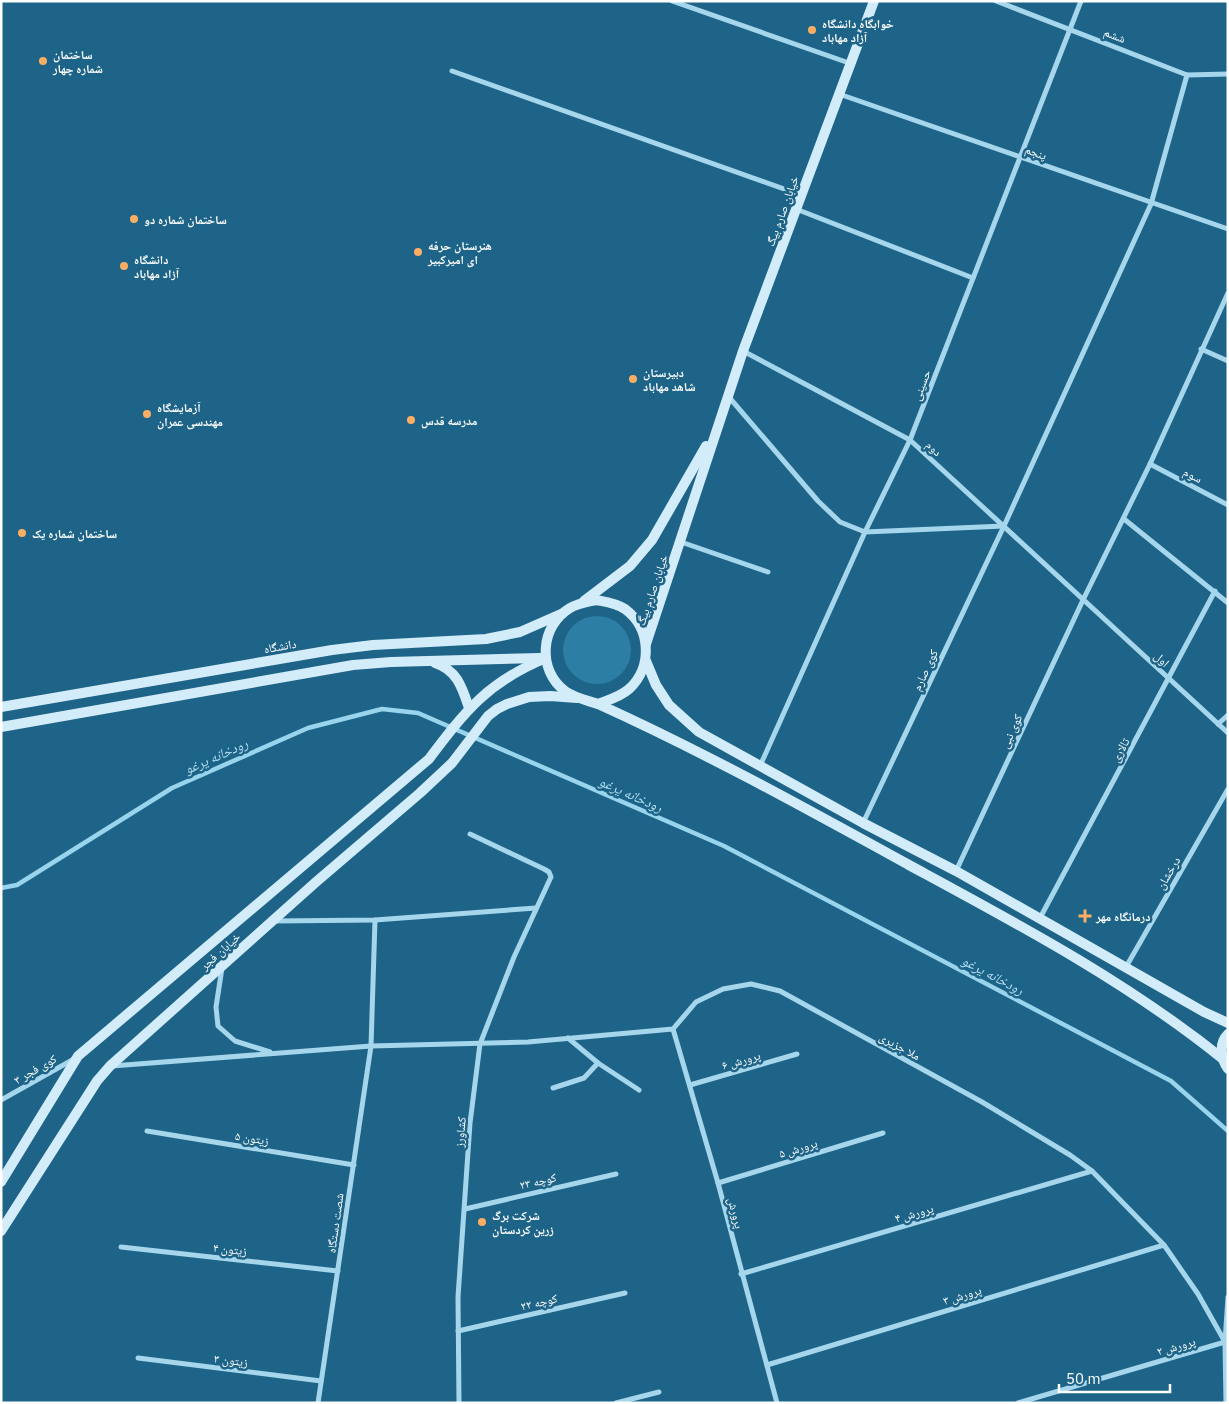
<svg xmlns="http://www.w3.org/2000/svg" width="1229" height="1404" viewBox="0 0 1229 1404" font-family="'IBM Plex Sans','Noto Naskh Arabic',sans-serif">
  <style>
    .green { fill: #2d7ea5 }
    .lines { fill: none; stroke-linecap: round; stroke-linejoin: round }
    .stream { stroke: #99d4ed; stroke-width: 4.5 }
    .street { stroke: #a6d6ec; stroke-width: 5 }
    .secondary { stroke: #d2ecf9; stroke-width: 10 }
    .poi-dot { fill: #fcad64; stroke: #1d6488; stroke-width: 2 }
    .labels { text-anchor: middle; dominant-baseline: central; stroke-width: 5; stroke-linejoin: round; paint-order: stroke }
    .poi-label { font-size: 12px; font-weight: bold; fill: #fff; stroke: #1d6488; text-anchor: start }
    .street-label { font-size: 12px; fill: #fff; stroke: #1d6488 }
    .water-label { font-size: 14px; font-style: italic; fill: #b2dff3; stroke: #1d6488 }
  </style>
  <rect width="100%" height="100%" fill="#1d6488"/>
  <!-- green -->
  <circle class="green" cx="597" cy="650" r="34"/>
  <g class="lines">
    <!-- stream -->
    <path class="stream" d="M1 888 17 885 172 788 308 728 382 709 418 713 724 846 1171 1081 1228 1131"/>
    <!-- street -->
    <g class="street">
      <path d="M672 1 849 63"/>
      <path d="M996 1 1187 75 1228 74"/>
      <path d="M452 71 801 195"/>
      <path d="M839 94 1228 229"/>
      <path d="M796 209 973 278"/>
      <path d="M1201 349 1228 361"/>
      <path d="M743 351 910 440 1228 733"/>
      <path d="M728 396 818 501 840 522 865 532 1004 526"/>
      <path d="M1150 464 1228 505"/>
      <path d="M1124 519 1228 603"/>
      <path d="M681 542 768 572"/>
      <path d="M1218 724 1228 715"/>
      <path d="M760 766 865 532 910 440 1081 1"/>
      <path d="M863 823 1004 526 1151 204 1187 75"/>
      <path d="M956 871 1083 600 1150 464 1228 293"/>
      <path d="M1040 918 1215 591"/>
      <path d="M274 921 375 920 536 908"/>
      <path d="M1126 967 1228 789"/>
      <path d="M222 968 216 1007 218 1026 235 1041 270 1052"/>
      <path d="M673 1029 718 1183 777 1403"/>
      <path d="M568 1038 598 1063 639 1090"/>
      <path d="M112 1066 371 1046 528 1042 673 1029 696 1002 723 989 751 984 780 991 982 1102 1070 1155 1092 1171 1164 1245 1198 1294 1225 1342H1228"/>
      <path d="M690 1085 797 1054"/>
      <path d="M553 1088 584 1078 598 1063"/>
      <path d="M1 1100 74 1059"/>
      <path d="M147 1131 354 1165"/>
      <path d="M718 1183 883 1133"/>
      <path d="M465 1209 616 1174"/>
      <path d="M121 1247 338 1271"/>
      <path d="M741 1274 1092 1171"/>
      <path d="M458 1331 625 1293"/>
      <path d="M138 1358 321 1381"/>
      <path d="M767 1365 1164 1245"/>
      <path d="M318 1403 371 1046 375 920"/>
      <path d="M459 1403 458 1297 470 1123 480 1044 514 957 551 877 549 872 544 869 470 834"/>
      <path d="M616 1403 659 1392"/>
      <path d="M1018 1403 1225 1342"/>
      <path d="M1226 1403 1225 1342 1228 1297"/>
    </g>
    <!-- secondary -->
    <g class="secondary">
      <path d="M596 600C606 602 616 603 625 609 651 628 653 667 629 689 620 697 608 700 598 704 586 700 575 698 565 691 537 670 540 626 570 608 578 603 587 602 596 600Z"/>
      <path d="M584 601 630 566 652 540 706 446"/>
      <path d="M646 644 743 351 874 1"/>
      <path d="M646 661 656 685 669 705 699 732 863 823 956 871 1204 1012 1228 1023"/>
      <path d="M435 663C457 670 462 687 469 708"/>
      <path d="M598 704C704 752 807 809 909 865 1018 924 1126 981 1223 1059"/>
      <path d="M1 707 332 650 373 645 486 639 520 632 561 614"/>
      <path d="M1 727 353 665 391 662 540 658"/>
      <path d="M1228 1034C1218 1044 1221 1059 1228 1069"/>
      <path d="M1 1182 78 1056 429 759C466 710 488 682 546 658"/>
      <path d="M1 1231 97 1081 110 1066 316 882 420 793 452 763 488 716 497 709 507 704 529 697 550 696 577 698"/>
    </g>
  </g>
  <!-- markers -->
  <g class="poi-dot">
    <circle cx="812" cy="30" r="5"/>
    <circle cx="43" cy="61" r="5"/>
    <circle cx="134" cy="219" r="5"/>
    <circle cx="418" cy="252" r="5"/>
    <circle cx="124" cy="266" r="5"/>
    <circle cx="633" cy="379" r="5"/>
    <circle cx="147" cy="414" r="5"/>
    <circle cx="411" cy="420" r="5"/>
    <circle cx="22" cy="533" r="5"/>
    <path d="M1082.5 908.5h5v5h5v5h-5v5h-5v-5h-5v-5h5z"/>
    <circle cx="482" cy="1222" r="5"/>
  </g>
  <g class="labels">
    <!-- poi labels -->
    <g class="poi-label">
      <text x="822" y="23">خوابگاه دانشگاه<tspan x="822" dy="14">آزاد مهاباد</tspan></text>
      <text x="53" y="54">ساختمان<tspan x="53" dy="14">شماره چهار</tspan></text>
      <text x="144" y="219">ساختمان شماره دو</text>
      <text x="428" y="245">هنرستان حرفه<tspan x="428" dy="14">ای امیرکبیر</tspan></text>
      <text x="134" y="259">دانشگاه<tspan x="134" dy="14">آزاد مهاباد</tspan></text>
      <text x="643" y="372">دبیرستان<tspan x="643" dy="14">شاهد مهاباد</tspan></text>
      <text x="157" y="407">آزمایشگاه<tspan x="157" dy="14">مهندسی عمران</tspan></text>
      <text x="421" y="420">مدرسه قدس</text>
      <text x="32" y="533">ساختمان شماره یک</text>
      <text x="1096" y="916">درمانگاه مهر</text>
      <text x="492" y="1215">شرکت برگ<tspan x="492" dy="14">زرین کردستان</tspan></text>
    </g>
    <!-- street labels -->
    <g class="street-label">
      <text transform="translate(1115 35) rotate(22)">ششم</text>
      <text transform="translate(1036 152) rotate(20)">پنجم</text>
      <text transform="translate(782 211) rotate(-70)">خیابان صارم بیگ</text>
      <text transform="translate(921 385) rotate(-69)">حسینی</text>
      <text transform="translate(934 448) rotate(43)">دوم</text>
      <text transform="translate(1193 475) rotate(27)">سوم</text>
      <text transform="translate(652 590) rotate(-71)">خیابان صارم بیگ</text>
      <text transform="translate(280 646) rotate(-10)">دانشگاه</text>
      <text transform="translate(1162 659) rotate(43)">اول</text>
      <text transform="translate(925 670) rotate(-65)">کوی صارم</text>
      <text transform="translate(1011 731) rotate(-65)">کوی نبی</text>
      <text transform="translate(1120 750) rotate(-62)">تالاری</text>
      <text transform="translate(1168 873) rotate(-60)">درخشان</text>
      <text transform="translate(220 951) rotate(-42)">خیابان فجر</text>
      <text transform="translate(900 1046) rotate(29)">ملا جزیری</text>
      <text transform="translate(741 1060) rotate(-16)">پرورش ۶</text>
      <text transform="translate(35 1069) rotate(-30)">کوی فجر ۳</text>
      <text transform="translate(460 1132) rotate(-85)">کشاورز</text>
      <text transform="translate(252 1138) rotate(9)">زیتون ۵</text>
      <text transform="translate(798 1148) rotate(-17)">پرورش ۵</text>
      <text transform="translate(538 1181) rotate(-13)">کوچه ۲۳</text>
      <text transform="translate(736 1213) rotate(76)">پرورش</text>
      <text transform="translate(914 1213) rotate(-16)">پرورش ۴</text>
      <text transform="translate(335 1223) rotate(-82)">شصت دستگاه</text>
      <text transform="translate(230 1249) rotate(6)">زیتون ۴</text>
      <text transform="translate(962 1295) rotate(-17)">پرورش ۳</text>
      <text transform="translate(539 1302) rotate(-13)">کوچه ۲۲</text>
      <text transform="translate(1176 1346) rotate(-16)">پرورش ۲</text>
      <text transform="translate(231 1360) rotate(7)">زیتون ۳</text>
    </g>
    <!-- water labels -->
    <g class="water-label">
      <text transform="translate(216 756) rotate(-24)">رودخانه یرغو</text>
      <text transform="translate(631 794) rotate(24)">رودخانه یرغو</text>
      <text transform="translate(993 975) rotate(28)">رودخانه یرغو</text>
    </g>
  </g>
  <!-- border -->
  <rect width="1229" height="1404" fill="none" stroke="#ffffff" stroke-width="5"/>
  <!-- scale -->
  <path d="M1059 1384v8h111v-8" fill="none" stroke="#ffffff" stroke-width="2.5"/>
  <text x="1066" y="1384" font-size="15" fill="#ffffff" stroke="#1d6488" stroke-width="4" paint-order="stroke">50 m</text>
</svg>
